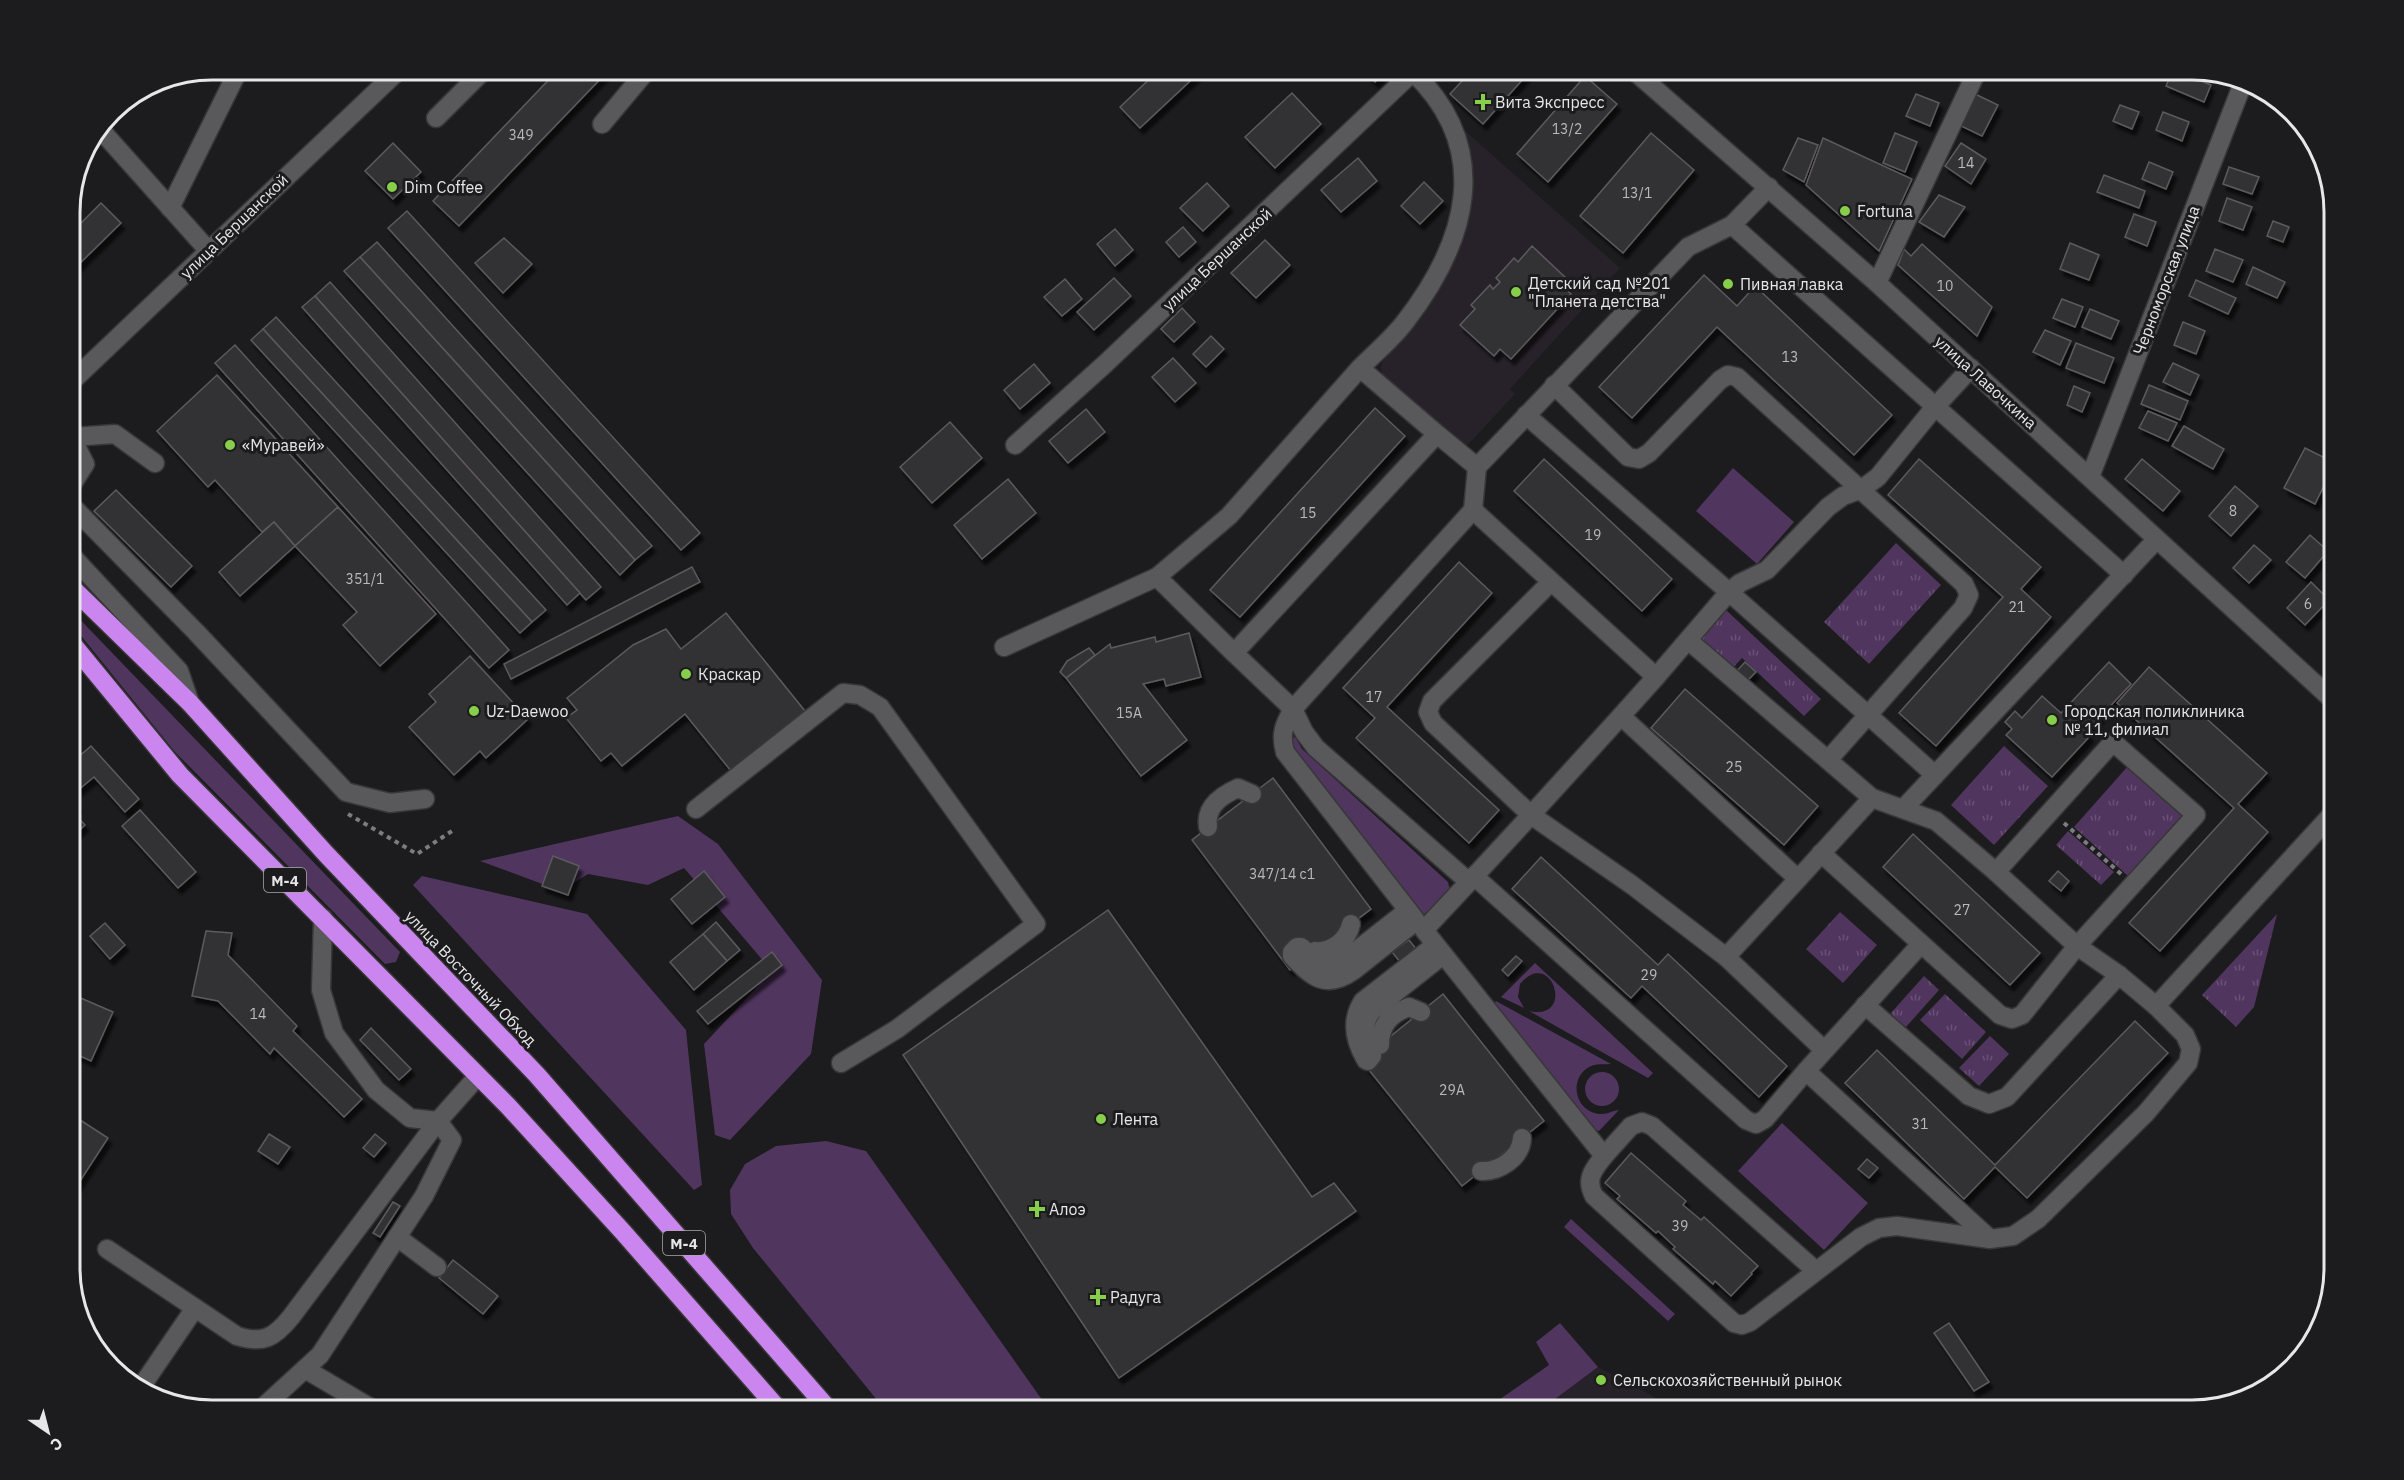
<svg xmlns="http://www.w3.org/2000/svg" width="2404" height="1480" viewBox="0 0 2404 1480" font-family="'IBM Plex Sans',sans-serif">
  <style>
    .built { fill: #272229 }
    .grass { fill: #50355e }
    .park { fill: url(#park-tufts) }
    .building { fill: #333234; stroke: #5c5a5d; stroke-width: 1.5; filter: url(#shadow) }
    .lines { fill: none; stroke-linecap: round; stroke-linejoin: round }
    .minor-casing { stroke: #383738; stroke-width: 21 }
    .highway-casing { stroke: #383738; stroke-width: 21 }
    .path { stroke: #7d7c7e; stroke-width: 4; stroke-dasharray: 4.5 4.5; stroke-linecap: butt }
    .minor { stroke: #59585a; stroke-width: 18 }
    .highway { stroke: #ca85ee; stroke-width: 18 }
    .poi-dot { fill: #87cf4a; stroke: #1c1b1d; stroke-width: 2 }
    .labels { text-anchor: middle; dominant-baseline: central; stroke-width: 6; stroke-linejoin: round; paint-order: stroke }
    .number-label { font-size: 14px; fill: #bab9bb }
    .shield { fill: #1c1b1d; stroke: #aaa9ab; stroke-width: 1.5 }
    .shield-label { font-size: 15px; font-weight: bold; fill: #e7e6e8 }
    .poi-label { font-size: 16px; fill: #e7e6e8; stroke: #1c1b1d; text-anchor: start }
    .street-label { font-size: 16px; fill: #e7e6e8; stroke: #1c1b1d }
    .rim { fill: none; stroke: #e7e6e8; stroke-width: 3 }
  </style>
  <defs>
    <pattern id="park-tufts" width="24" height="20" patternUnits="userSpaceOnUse" patternTransform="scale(1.5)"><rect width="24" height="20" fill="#50355e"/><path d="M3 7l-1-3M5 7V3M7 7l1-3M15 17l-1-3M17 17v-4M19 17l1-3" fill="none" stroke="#695275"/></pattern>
    <filter id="shadow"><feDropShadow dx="3.5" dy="6" stdDeviation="1.5" flood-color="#0009"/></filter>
  </defs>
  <rect width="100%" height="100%" fill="#1c1b1d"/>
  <!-- built -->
  <g class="built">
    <path d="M1464 130 1620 268 1510 389 1515 394 1465 448 1386 378 1382 373 1381 367 1383 361 1421 316 1454 252 1467 214 1472 189Z"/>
    <path d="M1598 1367 1653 1396 1672 1411H1539Z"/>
  </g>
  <!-- grass -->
  <g class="grass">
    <path d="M1733 468 1794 522 1757 564 1696 511Z"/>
    <path d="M69 608 400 952 396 962 385 964 175 752 69 621Z"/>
    <path d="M1290 736 1296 738 1302 749 1448 882 1450 890 1424 915 1419 913 1285 740Z"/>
    <path d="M678 816 718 844 822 980 811 1054 730 1140 715 1135 704 1044 772 971 684 868 648 885 588 874 561 891 480 861Z"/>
    <path d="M422 876 587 914 686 1030 702 1185 694 1190 413 885Z"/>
    <path d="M1535 963 1653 1073 1648 1078 1529 1011C1576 1022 1552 946 1520 984L1518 997 1524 1008 1501 997Z"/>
    <path d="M1496 1001 1611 1064C1605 1065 1596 1063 1589 1067 1567 1080 1576 1114 1602 1114 1608 1114 1614 1110 1619 1110L1599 1131 1591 1129 1493 1005Z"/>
    <circle cx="1602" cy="1089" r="17"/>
    <path d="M1782 1123 1868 1203 1824 1250 1738 1171Z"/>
    <path d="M826 1141 866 1151 1050 1411H886L753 1248 731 1214 730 1190 745 1164 776 1146Z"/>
    <path d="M1571 1219 1675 1314 1668 1321 1564 1227Z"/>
    <path d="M1560 1323 1598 1367 1539 1411H1483L1549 1365 1536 1342Z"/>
  </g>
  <!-- park -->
  <g class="park">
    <path d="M1896 543 1941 585 1869 664 1824 622Z"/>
    <path d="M1726 610 1821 699 1804 716 1742 658 1730 671 1698 641Z"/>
    <path d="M2004 746 2048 786 1994 845 1951 805Z"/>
    <path d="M2128 766 2182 816 2128 876 2074 827Z"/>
    <path d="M2068 831 2114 872 2101 885 2056 845Z"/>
    <path d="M1840 912 1877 945 1843 983 1806 949Z"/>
    <path d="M2277 914 2254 1007 2236 1027 2202 995Z"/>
    <path d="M1924 976 1939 990 1906 1027 1890 1014Z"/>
    <path d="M1945 994 1986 1032 1962 1059 1920 1020Z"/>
    <path d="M1990 1036 2009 1054 1979 1086 1959 1068Z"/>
  </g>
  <!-- building -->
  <g class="building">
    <path d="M559 69H610L459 226 433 201Z"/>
    <path d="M1160 69H1203L1140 128 1120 107Z"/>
    <path d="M1363 69H1389L1375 82Z"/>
    <path d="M1473 69H1532L1483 124 1450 94Z"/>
    <path d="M2173 70 2211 85 2204 102 2166 86Z"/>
    <path d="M1585 76 1617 104 1548 182 1517 154Z"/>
    <path d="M1292 93 1321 124 1275 168 1245 137Z"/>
    <path d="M1973 93 1998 105 1982 136 1957 124Z"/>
    <path d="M1916 94 1939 103 1930 126 1906 116Z"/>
    <path d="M2120 105 2139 112 2132 129 2113 121Z"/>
    <path d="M2163 112 2189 122 2182 141 2156 130Z"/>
    <path d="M1651 133 1694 170 1623 253 1580 216Z"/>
    <path d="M1895 133 1917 142 1905 172 1883 163Z"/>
    <path d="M1798 138 1818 145 1804 182 1783 170Z"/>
    <path d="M1823 138 1912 179 1879 251 1806 185Z"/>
    <path d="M393 143 421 172 393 199 365 171Z"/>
    <path d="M1961 143 1986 159 1971 184 1945 166Z"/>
    <path d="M1358 158 1377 181 1341 212 1321 190Z"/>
    <path d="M2149 162 2173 172 2166 189 2142 179Z"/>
    <path d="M2229 167 2259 177 2252 194 2223 184Z"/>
    <path d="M2104 175 2145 191 2139 208 2097 192Z"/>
    <path d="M1424 182 1443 201 1420 224 1401 206Z"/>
    <path d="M1207 183 1229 206 1203 231 1180 208Z"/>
    <path d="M1939 195 1965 207 1944 237 1919 222Z"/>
    <path d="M2227 198 2252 207 2243 230 2219 221Z"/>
    <path d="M101 203 121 223 69 274V216L79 225Z"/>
    <path d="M407 211 700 533 681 550 388 228Z"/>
    <path d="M2134 214 2156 222 2147 246 2125 237Z"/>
    <path d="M2273 221 2289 227 2283 242 2267 236Z"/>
    <path d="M1183 227 1196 242 1179 257 1166 242Z"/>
    <path d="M1115 229 1133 250 1115 266 1097 244Z"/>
    <path d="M504 238 532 264 503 293 475 263Z"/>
    <path d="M1265 240 1290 265 1256 298 1231 273Z"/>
    <path d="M377 242 652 546 635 560 360 257Z"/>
    <path d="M2070 243 2099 255 2089 280 2060 269Z"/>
    <path d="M1922 244 1992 307 1977 336 1898 265 1904 249 1911 256Z"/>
    <path d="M1532 246 1567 279 1561 285 1571 294 1511 359 1500 349 1494 356 1460 325 1475 309 1471 305 1490 285 1493 289 1500 282 1496 278 1514 258 1518 262Z"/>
    <path d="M2215 249 2243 260 2233 282 2206 271Z"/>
    <path d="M360 257 635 560 620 575 344 271Z"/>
    <path d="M2253 267 2285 282 2277 298 2246 284Z"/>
    <path d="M1704 275 1737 306 1755 286 1892 415 1854 455 1717 327 1632 418 1599 387Z"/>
    <path d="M1114 278 1131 296 1094 330 1077 312Z"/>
    <path d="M1065 279 1082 299 1062 316 1044 297Z"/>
    <path d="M2196 280 2236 298 2228 314 2189 296Z"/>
    <path d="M330 282 601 587 586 600 315 296Z"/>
    <path d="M315 296 580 593 567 605 302 307Z"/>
    <path d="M2062 299 2083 307 2075 327 2053 318Z"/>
    <path d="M1182 308 1195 322 1174 342 1161 329Z"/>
    <path d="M2090 309 2119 321 2111 339 2082 327Z"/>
    <path d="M276 317 546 610 532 622 263 329Z"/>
    <path d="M2183 322 2205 331 2196 354 2174 345Z"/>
    <path d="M263 329 532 622 520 633 251 340Z"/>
    <path d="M2045 330 2071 341 2060 365 2033 352Z"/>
    <path d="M1211 336 1224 349 1206 367 1193 354Z"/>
    <path d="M2076 343 2114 358 2104 383 2066 368Z"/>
    <path d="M235 345 509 650 489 668 215 363Z"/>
    <path d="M1173 358 1196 383 1175 402 1152 377Z"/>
    <path d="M2173 363 2199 375 2190 395 2163 382Z"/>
    <path d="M1034 364 1050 383 1020 409 1004 390Z"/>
    <path d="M217 375 338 507 295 546 274 522 262 532 215 480 208 487 157 431Z"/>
    <path d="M2149 385 2188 401 2180 420 2141 404Z"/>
    <path d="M2074 386 2090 393 2082 412 2067 405Z"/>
    <path d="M1375 408 1405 436 1240 617 1210 590Z"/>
    <path d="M1086 409 1105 432 1068 463 1049 441Z"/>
    <path d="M2148 411 2177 423 2168 441 2139 428Z"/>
    <path d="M950 422 982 458 932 503 900 467Z"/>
    <path d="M2184 426 2224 449 2213 469 2172 446Z"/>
    <path d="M2305 448 2335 463 2315 504 2284 488Z"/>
    <path d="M1544 459 1672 579 1642 611 1514 491Z"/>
    <path d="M1919 459 2041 567 2021 589 2051 617 1936 746 1899 713 2003 597 1888 495Z"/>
    <path d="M2142 459 2180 491 2163 511 2125 479Z"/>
    <path d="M1008 479 1036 513 982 559 954 525Z"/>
    <path d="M2235 486 2258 506 2231 536 2209 516Z"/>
    <path d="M116 490 192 566 171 587 94 511Z"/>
    <path d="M338 507 436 614 380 666 343 625 357 612 295 546Z"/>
    <path d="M274 522 295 546 240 596 219 572Z"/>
    <path d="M2310 535 2328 551 2305 578 2286 562Z"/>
    <path d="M2254 545 2271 560 2249 583 2233 568Z"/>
    <path d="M1459 562 1492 593 1387 707 1499 810 1469 843 1356 738 1375 718 1343 688Z"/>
    <path d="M692 567 700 582 511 679 504 664Z"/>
    <path d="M2311 582 2329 600 2305 625 2287 608Z"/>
    <path d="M726 613 805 711 731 771 685 714 622 766 611 753 601 761 566 718 577 710 567 698 633 645 666 629 681 649Z"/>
    <path d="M1189 633 1201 677 1166 686 1164 679 1143 684 1187 740 1141 776 1066 678 1110 644 1111 648 1155 637 1156 642Z"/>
    <path d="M1089 648 1095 655 1066 678 1060 672 1067 661Z"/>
    <path d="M470 656 528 719 486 758 480 751 454 775 409 727 436 702 429 694Z"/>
    <path d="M1745 662 1756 672 1745 683 1735 673Z"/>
    <path d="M2109 662 2131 684 2086 732 2090 736 2052 777 2006 735 2012 729 2005 722 2015 711 2022 718 2042 696 2061 713Z"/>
    <path d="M2149 667 2267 773 2238 804 2268 832 2160 951 2129 923 2234 808 2117 703Z"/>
    <path d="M1685 689 1818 806 1784 845 1651 728Z"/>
    <path d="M91 746 139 799 125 812 94 777 77 791 69 783V765Z"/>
    <path d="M1273 778 1371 909 1290 970 1192 840Z"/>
    <path d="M69 797 78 806 73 812 85 825 69 840Z"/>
    <path d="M140 810 196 872 178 888 122 826Z"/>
    <path d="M1913 834 2040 953 2010 985 1883 867Z"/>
    <path d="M553 856 579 866 568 895 542 886Z"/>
    <path d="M1541 857 1658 965 1668 954 1787 1066 1759 1097 1642 986 1631 998 1512 889Z"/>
    <path d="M704 871 725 897 692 924 671 899Z"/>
    <path d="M2058 871 2069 881 2061 891 2049 881Z"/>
    <path d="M1108 910 1312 1197 1334 1183 1356 1211 1119 1378 903 1055Z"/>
    <path d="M716 922 740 950 727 961 703 934Z"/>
    <path d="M105 923 125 945 110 959 90 936Z"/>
    <path d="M206 931 232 933 228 955 297 1026 293 1031 362 1099 344 1117 274 1048 270 1054 218 1001 192 996Z"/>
    <path d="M703 934 727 961 694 990 670 962Z"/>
    <path d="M1409 940 1417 950 1400 962 1392 952Z"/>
    <path d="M772 952 782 965 708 1024 697 1011Z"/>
    <path d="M1516 956 1522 961 1508 976 1502 970Z"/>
    <path d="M69 993 113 1012 91 1061 69 1051Z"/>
    <path d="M1443 994 1544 1121 1462 1186 1361 1060Z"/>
    <path d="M2135 1021 2168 1053 2027 1198 1995 1167 1964 1199 1845 1083 1877 1050 1995 1165Z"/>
    <path d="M371 1028 411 1069 399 1080 360 1040Z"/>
    <path d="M74 1116 108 1138 69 1198V1123Z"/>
    <path d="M269 1134 290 1147 278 1164 258 1151Z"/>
    <path d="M375 1134 386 1143 374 1157 363 1148Z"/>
    <path d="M1631 1153 1686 1201 1683 1205 1701 1220 1704 1217 1758 1266 1751 1273 1752 1274 1731 1296 1715 1281 1713 1284 1673 1249 1675 1247 1658 1231 1656 1233 1617 1199 1620 1196 1605 1183Z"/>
    <path d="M1867 1159 1878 1168 1869 1178 1858 1169Z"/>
    <path d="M393 1202 400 1206 380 1237 373 1233Z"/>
    <path d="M453 1260 498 1296 483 1314 439 1278Z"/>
    <path d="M1949 1323 1989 1382 1974 1391 1934 1333Z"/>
  </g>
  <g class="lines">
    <defs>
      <g id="minor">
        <path d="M1632 69 1877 283 2335 702"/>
        <path d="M436 118 485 69"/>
        <path d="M602 124 648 69"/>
        <path d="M99 128 208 250"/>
        <path d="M170 208 239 69"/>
        <path d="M1732 225 1769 187"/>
        <path d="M1877 283 1978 69"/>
        <path d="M1360 368C1375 353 1392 339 1405 322 1467 242 1494 150 1413 72"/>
        <path d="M69 384 400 69"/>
        <path d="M1554 385 1628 457 1639 459 1649 453 1720 380 1728 375 1737 377 1964 584 1969 595 1963 608 1868 715 1935 775 2156 540"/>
        <path d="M69 432 85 464 69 489"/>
        <path d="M1437 434 1360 368 1229 516 1157 577 1234 653 1437 434 1477 467"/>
        <path d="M72 437 115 434 155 463"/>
        <path d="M1015 445 1105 364 1416 69"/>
        <path d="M2090 477 2243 83"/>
        <path d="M69 503 196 632 346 792 390 803 425 799"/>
        <path d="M1473 510 1656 677 1729 592 1526 415"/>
        <path d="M69 553 179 671 190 703"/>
        <path d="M1004 647 1157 577"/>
        <path d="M1234 653 1293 709 1473 510 1477 467 1688 247 1732 225 2124 575"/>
        <path d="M1656 677 1621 716 1798 879 1872 798 1689 641"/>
        <path d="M1293 709 1304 732 1316 748 1469 882 1531 815 1433 723 1428 712 1432 701 1551 582"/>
        <path d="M1293 709C1284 725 1280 734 1285 752L1414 918"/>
        <path d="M1621 716 1531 815 1632 885 1726 957 1824 1050"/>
        <path d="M1828 760 1868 715 1729 592 1740 583 1767 570 1828 507 1843 496 1862 489 1878 477 1934 408 1971 368"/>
        <path d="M696 809 843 693 860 695 880 707 1036 924 897 1029 841 1063"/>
        <path d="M1903 809 1935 775"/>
        <path d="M1208 827C1205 807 1220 796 1238 788L1252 794"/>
        <path d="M1821 853 2000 1015 2012 1019 2022 1015 2077 946 2196 815 2113 742 1996 872"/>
        <path d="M1474 876 1746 1120 1756 1124 1765 1119 1806 1071 1921 944"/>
        <path d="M1469 882 1424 930 1604 1156C1593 1170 1585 1179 1594 1196L1734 1323 1742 1325 1750 1322 1861 1237 1879 1228 1897 1226 1990 1239 2013 1236 2038 1219 2146 1113 2188 1063 2191 1049 2185 1035 2156 1006 2119 975 2077 946 1996 872 1936 821 1872 798"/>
        <path d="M1408 910 1338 965C1321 968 1313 957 1301 947H1297L1292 952V956C1311 977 1326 990 1353 971L1416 921"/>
        <path d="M323 918 321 990 334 1033 376 1090 410 1118 438 1121 478 1076"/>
        <path d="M1435 945 1363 1001C1350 1021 1354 1040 1366 1060L1368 1061 1372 1056C1366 1040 1360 1026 1372 1011L1443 955"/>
        <path d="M1315 951C1331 953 1348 940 1351 924"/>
        <path d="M1726 957 1798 879"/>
        <path d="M1865 1005 1969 1096 1989 1104 2007 1097 2119 975"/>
        <path d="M2156 1006 2335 811"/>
        <path d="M1380 1045C1380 1025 1390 1014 1409 1007L1421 1012"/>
        <path d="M1806 1071 1990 1239"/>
        <path d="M1604 1156 1631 1126 1642 1122 1652 1126 1815 1270"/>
        <path d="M1481 1171C1499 1172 1521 1158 1522 1138"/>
        <path d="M397 1237 437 1267"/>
        <path d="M107 1249 237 1336C263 1344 274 1338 291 1317L438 1121 452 1140 424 1196 320 1355 259 1411"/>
        <path d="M305 1369 376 1411"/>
        <path d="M139 1390 195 1308"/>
      </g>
      <g id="highway">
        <path d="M69 585 190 703 326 854 537 1075 830 1411"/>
        <path d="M69 640 180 775 508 1106 623 1232 780 1411"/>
      </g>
    </defs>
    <!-- minor casing -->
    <use href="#minor" class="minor-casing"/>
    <!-- highway casing -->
    <use href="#highway" class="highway-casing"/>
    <!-- path -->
    <g class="path">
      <path d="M348 814 417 854 455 829"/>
      <path d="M2064 823 2121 874"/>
    </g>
    <!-- minor -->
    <use href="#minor" class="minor"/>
    <!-- highway -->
    <use href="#highway" class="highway"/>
  </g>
  <!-- markers -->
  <g class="poi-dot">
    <path d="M1480 93h6v6h6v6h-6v6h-6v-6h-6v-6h6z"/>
    <circle cx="392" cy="187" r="6"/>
    <circle cx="1845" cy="211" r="6"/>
    <circle cx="1728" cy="284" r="6"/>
    <circle cx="1516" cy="292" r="6"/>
    <circle cx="230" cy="445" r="6"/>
    <circle cx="686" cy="674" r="6"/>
    <circle cx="474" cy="711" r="6"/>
    <circle cx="2052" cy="720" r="6"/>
    <circle cx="1101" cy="1119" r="6"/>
    <path d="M1034 1200h6v6h6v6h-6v6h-6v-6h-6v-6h6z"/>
    <path d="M1095 1288h6v6h6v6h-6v6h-6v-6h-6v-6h6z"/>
    <circle cx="1601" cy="1380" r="6"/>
  </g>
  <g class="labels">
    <!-- number labels -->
    <g class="number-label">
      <text x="1567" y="129">13/2</text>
      <text x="521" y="135">349</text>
      <text x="1966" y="163">14</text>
      <text x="1637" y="193">13/1</text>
      <text x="1945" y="286">10</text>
      <text x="1790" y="357">13</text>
      <text x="2233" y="511">8</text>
      <text x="1308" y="513">15</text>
      <text x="1593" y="535">19</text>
      <text x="365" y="579">351/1</text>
      <text x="2308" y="604">6</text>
      <text x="2017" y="607">21</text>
      <text x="1374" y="697">17</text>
      <text x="1129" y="713">15А</text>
      <text x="1734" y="767">25</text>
      <text x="1282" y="874">347/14 с1</text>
      <text x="1962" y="910">27</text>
      <text x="1649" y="975">29</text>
      <text x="258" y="1014">14</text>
      <text x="1452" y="1090">29А</text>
      <text x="1920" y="1124">31</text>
      <text x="1680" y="1226">39</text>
    </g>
    <!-- shield labels -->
    <g class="shield">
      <rect x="264" y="868" width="42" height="24" rx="4.5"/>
      <rect x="663" y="1231" width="42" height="24" rx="4.5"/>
    </g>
    <g class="shield-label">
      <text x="285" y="880">М-4</text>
      <text x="684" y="1243">М-4</text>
    </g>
    <!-- poi labels -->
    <g class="poi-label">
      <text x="1495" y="102">Вита Экспресс</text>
      <text x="404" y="187">Dim Coffee</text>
      <text x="1857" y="211">Fortuna</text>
      <text x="1528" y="283">Детский сад №201<tspan x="1528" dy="18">"Планета детства"</tspan></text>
      <text x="1740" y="284">Пивная лавка</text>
      <text x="242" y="445">«Муравей»</text>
      <text x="698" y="674">Краскар</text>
      <text x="486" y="711">Uz-Daewoo</text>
      <text x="2064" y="711">Городская поликлиника<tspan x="2064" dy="18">№ 11, филиал</tspan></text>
      <text x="1113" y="1119">Лента</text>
      <text x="1049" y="1209">Алоэ</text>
      <text x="1110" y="1297">Радуга</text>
      <text x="1613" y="1380">Сельскохозяйственный рынок</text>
    </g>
    <!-- street labels -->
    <g class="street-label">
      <text transform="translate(234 226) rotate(-44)">улица Бершанской</text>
      <text transform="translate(1217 259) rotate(-43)">улица Бершанской</text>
      <text transform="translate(2166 280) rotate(-69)">Черноморская улица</text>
      <text transform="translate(1986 382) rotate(42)">улица Лавочкина</text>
      <text transform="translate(471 978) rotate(46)">улица Восточный Обход</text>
    </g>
  </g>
  <!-- crop -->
  <path d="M0 0H2404V1480H0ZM212 80H2192A132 132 0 0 1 2324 212V1268A132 132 0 0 1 2192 1400H212A132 132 0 0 1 80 1268V212A132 132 0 0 1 212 80Z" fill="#1c1b1d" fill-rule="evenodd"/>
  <path class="rim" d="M212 80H2192A132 132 0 0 1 2324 212V1268A132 132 0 0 1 2192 1400H212A132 132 0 0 1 80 1268V212A132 132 0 0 1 212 80Z"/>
  <!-- north arrow -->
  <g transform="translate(48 1432) rotate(145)" stroke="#1c1b1d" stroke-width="4.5" paint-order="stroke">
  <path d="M0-4.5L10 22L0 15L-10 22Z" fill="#e7e6e8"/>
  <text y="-9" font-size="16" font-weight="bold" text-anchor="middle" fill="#e7e6e8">С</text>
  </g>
</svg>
